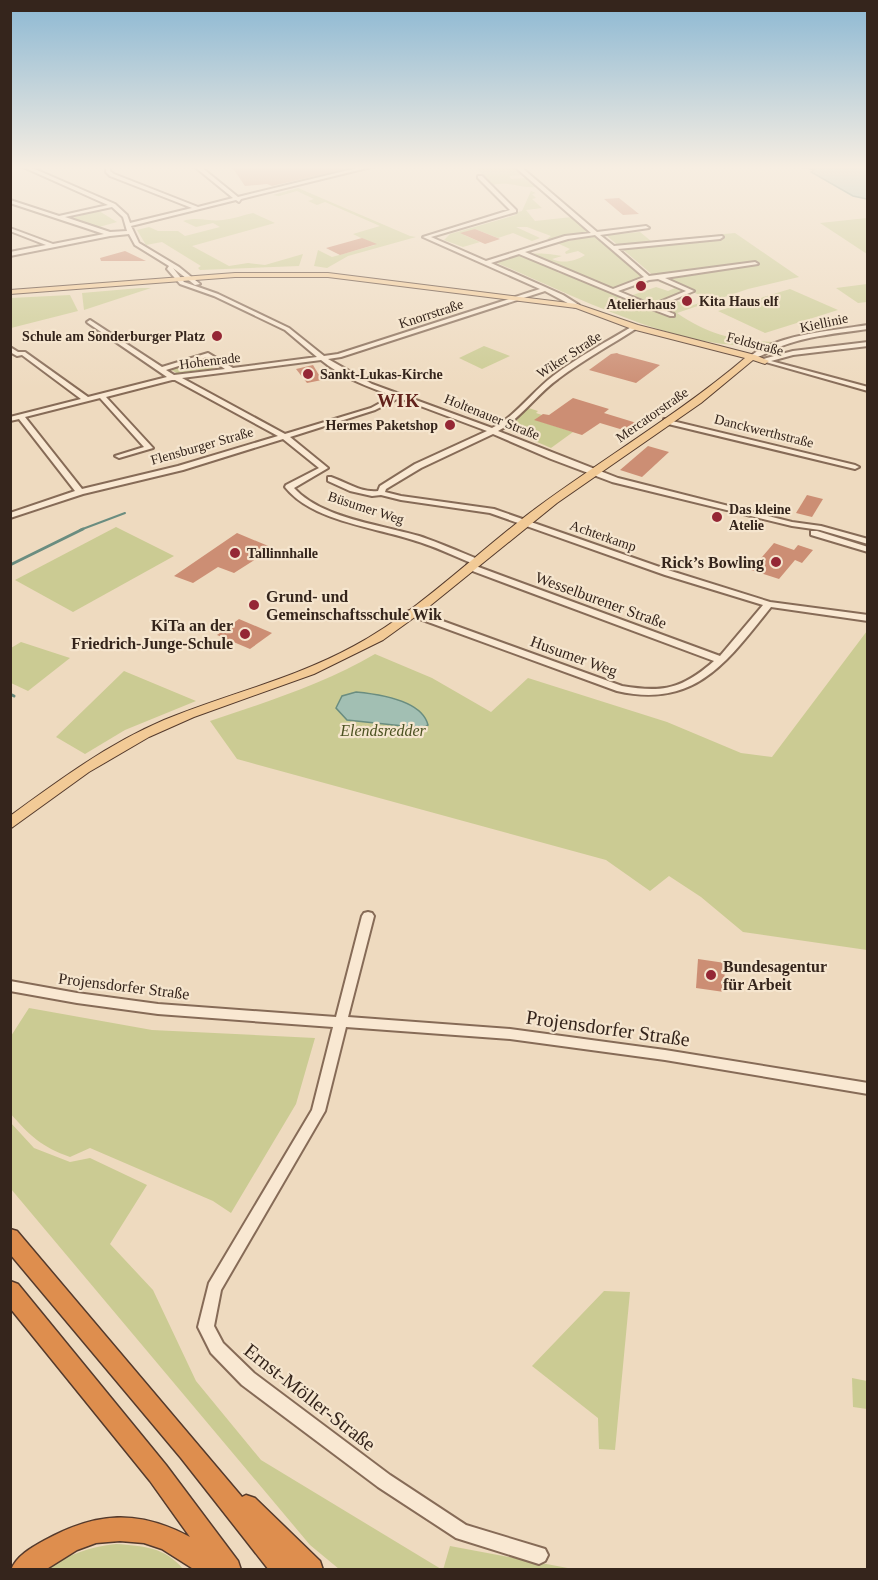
<svg xmlns="http://www.w3.org/2000/svg" width="878" height="1580" viewBox="0 0 878 1580" font-family="Georgia,serif">
  <style>
    .green { fill: #cbcb93 }
    .water { fill: #a2bfb3; stroke: #6a8d80; stroke-width: 1.5 }
    .lines { fill: none; stroke-linecap: round; stroke-linejoin: round }
    .stream-far1 { stroke: #6a8d80; stroke-width: 2 }
    .stream { stroke: #6a8d80; stroke-width: 3 }
    .building { fill: #cc8e74 }
    .minor-casing { stroke: #866b57; stroke-width: 4 }
    .major-casing { stroke: #543a2c; stroke-width: 2 }
    .highway-casing { stroke: #543a2c; stroke-width: 3 }
    .minor { fill: #f9e8d2; fill-rule: evenodd }
    .major { fill: #f2ca96; fill-rule: evenodd }
    .highway { fill: #de8e4e; fill-rule: evenodd }
    .poi-dot { fill: #952735; stroke: #f5e5ce; stroke-width: 2 }
    .labels { text-anchor: middle; dominant-baseline: central; stroke-width: 4.5; stroke-linejoin: round; paint-order: stroke }
    .far-poi-label { font-size: 14px; font-weight: bold; fill: #35251c; stroke: #f5e5ce; text-anchor: start }
    .far-street-label { font-size: 14px; fill: #35251c; stroke: #f5e5ce }
    .poi-label { font-size: 16px; font-weight: bold; fill: #35251c; stroke: #f5e5ce; text-anchor: end }
    .street-label { font-size: 16px; fill: #35251c; stroke: #f5e5ce }
    .park-label { font-size: 16px; font-style: italic; fill: #4c5222; stroke: #f5e5ce }
    .far-district-label { font-size: 18px; font-weight: bold; letter-spacing: 1.5px; fill: #62221b; stroke: #f5e5ce }
    .near-street-label { font-size: 20px; fill: #35251c; stroke: #f5e5ce }
  </style>
  <rect width="100%" height="100%" fill="#eedabf"/>
  <!-- green -->
  <g class="green">
    <path d="M475 167H514L522 175 509 176 511 179 525 178 537 187C521 189 511 181 493 185Z"/>
    <path d="M298 188 410 236 416 237 348 256 327 268 314 266 318 250 332 257 375 245 353 234 380 226 325 202 317 205 308 201 314 199 297 191 279 196 273 195Z"/>
    <path d="M531 191 536 193 532 194 536 198 532 199 542 208 526 210 535 221 572 217 588 232 550 239H547L551 236 527 227H516L540 238 532 241 513 233 498 238 475 229 464 235 480 242 463 247 444 240 450 234 516 215 514 213 522 211Z"/>
    <path d="M99 211 117 222 99 227 72 218Z"/>
    <path d="M253 213 275 223 192 246 229 266 248 263 265 265 303 254 299 266 200 270 198 268 201 266 162 242 146 245 137 230 149 227 158 231H178L185 236 220 227 213 223 196 227 183 221C197 216 209 222 223 220 233 219 243 215 253 213Z"/>
    <path d="M867 218V254L820 223Z"/>
    <path d="M640 232 651 241 735 233 799 277 748 289 677 313C709 335 735 341 773 342 698 361 566 292 495 262L521 254 524 255 521 257 545 264 543 266 559 270 557 272 597 286 595 287C601 290 607 290 614 293L612 294 620 295 653 308 650 310 663 312 660 314 665 316 674 314 659 308 677 301 690 306 709 300 691 291 652 304 630 296 656 287 668 291 675 288 659 282 662 279 655 277 606 235Z"/>
    <path d="M596 236 644 278 608 289 526 255C535 252 552 254 562 256L552 259C563 264 576 261 585 255L578 251 566 254 565 252 570 249 557 243Z"/>
    <path d="M867 284V302L858 303 836 288Z"/>
    <path d="M140 288H151L84 310 82 293Z"/>
    <path d="M790 289 838 310 765 333 718 311Z"/>
    <path d="M70 295 78 311 11 328V298Z"/>
    <path d="M484 346 510 356 482 369 459 358Z"/>
    <path d="M198 359 216 370 180 375 168 368Z"/>
    <path d="M522 406 538 411 536 413 545 416 539 421 573 432 551 448 502 427Z"/>
    <path d="M116 527 174 556 73 612 15 580Z"/>
    <path d="M867 631V950L743 932 701 897 669 876 650 891 606 860 237 759 210 721C266 702 324 684 375 654L432 678 491 712 528 678 667 722 741 753 772 757Z"/>
    <path d="M21 642 70 658 28 691 11 683V648Z"/>
    <path d="M124 671 196 701 125 730 85 754 56 737Z"/>
    <path d="M29 1008 152 1030 315 1038 296 1104 231 1213 213 1201 90 1148 70 1157C42 1147 30 1136 10 1113L11 1036Z"/>
    <path d="M10 1122 34 1148 70 1162 90 1158 147 1185 110 1244 153 1290 196 1381 261 1460 441 1569H339L310 1545 11 1189Z"/>
    <path d="M604 1291 630 1292 615 1450 599 1449 598 1418 532 1366Z"/>
    <path d="M852 1378 867 1381V1409L853 1407Z"/>
    <path d="M116 1544C143 1546 165 1547 183 1569L46 1570C68 1554 90 1547 116 1544Z"/>
    <path d="M450 1546 573 1569 443 1570Z"/>
  </g>
  <!-- water -->
  <g class="water">
    <path d="M803 167H867V199L853 196 811 172 814 170Z"/>
    <path d="M356 692C377 694 422 700 428 725L422 728 347 720 336 708 342 696Z"/>
  </g>
  <g class="lines">
    <!-- stream-far1 -->
    <path class="stream-far1" d="M80 530 125 513"/>
    <!-- stream -->
    <g class="stream">
      <path d="M10 565 83 529"/>
      <path d="M10 694 14 696"/>
    </g>
  </g>
  <!-- building -->
  <g class="building">
    <path d="M232 167H340L341 170 272 186 267 184 245 186Z"/>
    <path d="M619 198 639 214 623 215 604 199Z"/>
    <path d="M475 229 500 239 485 244 460 233Z"/>
    <path d="M362 238 377 244 340 255 326 248Z"/>
    <path d="M125 251 146 261H101L100 258Z"/>
    <path d="M617 353 619 354 660 365 636 383 589 370 611 354Z"/>
    <path d="M313 365 322 380 307 383 296 369Z"/>
    <path d="M573 398 609 409 604 413 640 424 630 432 600 423 582 435 534 420 543 414 549 415Z"/>
    <path d="M648 446 669 452 642 477 620 470Z"/>
    <path d="M807 495 823 499 812 517 796 513Z"/>
    <path d="M237 533 273 548 234 573 218 567 193 583 174 576Z"/>
    <path d="M774 543 794 550 798 545 813 550 802 563 795 560 779 579 751 570Z"/>
    <path d="M239 619 272 633 250 649 217 635Z"/>
    <path d="M698 959 725 963 724 992 696 988Z"/>
  </g>
  <g class="lines">
    <defs>
      <g id="minor">
        <path d="M23 167H30L115 204 127 215 130 223 192 208 110 176 106 172V167H110V171L114 174 198 207 233 198 195 167H201L238 197 361 167H371L241 199 239 202 236 200 131 226 139 243 179 267 200 284 195 285 173 268 184 282 218 294 289 328 324 356 338 354 540 289 423 237 510 210 478 178V176H482L516 210V212L431 237 486 261 565 236 591 233 515 167H521L597 232 646 226 649 228 600 235 614 246 722 236 723 237 720 239 618 249 649 276 755 262 758 264 665 278 694 291 657 307 674 314V316H670L649 308 519 254 491 263 563 295 579 305V307H575L545 291 341 357 328 359 372 384 492 428C514 418 533 391 553 376 578 357 606 342 633 326H637V328C611 345 583 360 558 379 538 393 518 421 498 431L618 478 792 522 821 526 868 539V544L820 530 792 526 612 482 551 459 493 434 421 468 386 489 385 492 401 496 494 509 671 571 770 602 868 615V621L771 607C727 662 695 709 617 691L409 615V611H415L622 686C663 693 682 689 714 661L467 569V565H473L720 656 763 605 665 575 490 513 401 500 381 495 372 496 350 491 328 481V477H331C346 482 361 493 378 491L380 486 415 464 487 431 399 398 375 410 290 437 328 468 294 488C321 518 381 525 419 536 440 543 460 552 480 560V564H474C454 556 434 546 413 540 373 527 312 521 285 487L286 485 319 468 283 439 183 470 83 494 10 518V513L75 491 19 419 10 421V417L81 399 22 355 17 356 10 352V347L18 352H25L88 397 167 377 88 323 87 322 90 320 162 367 208 353 233 368 317 357 285 330 214 296 180 284 167 269 169 266 135 245 129 234 110 236 10 256V252L46 245 10 231V228L53 244 104 234 10 203V200L59 216 108 205ZM112 207 123 217 127 231 110 232 65 217ZM595 235 644 277 613 289 525 252 568 239ZM658 279 686 291 652 305 618 291 649 280ZM207 357 225 369 174 375 166 370ZM321 360C341 377 369 387 393 396L371 408 285 434 182 378ZM172 380H175L278 436 178 466 82 489 25 417 100 398 144 447 115 456 119 458 153 448 106 397Z"/>
        <path d="M868 325V329C838 333 807 336 779 347 770 350 756 361 749 357 778 334 831 331 868 325Z"/>
        <path d="M868 342V346L793 355 771 361 868 387V391L762 361 763 359 793 351Z"/>
        <path d="M664 419 855 465 859 467 855 469 664 423Z"/>
        <path d="M811 531H817L868 547V552L811 535Z"/>
        <path d="M368 912 372 913 374 916 348 1017 510 1029 665 1050 868 1083V1094L665 1060 510 1039 346 1027 325 1111 221 1290 214 1326 223 1343 254 1373 390 1475 466 1525 545 1549 548 1555 545 1561 539 1564 456 1538 378 1487 242 1385 211 1353 198 1327 209 1283 312 1110 333 1027 158 1014 77 1003 10 991V981L77 993 158 1004 336 1017 362 916 364 913Z"/>
      </g>
      <path id="major" d="M235 273H328L577 304 638 325 755 355 769 361 765 364 753 360 701 403 557 503 426 609 383 640 314 674 194 717 149 737 89 772 10 829V816C59 780 108 744 164 720 227 694 294 679 354 646 420 610 472 557 531 512 602 459 678 415 745 358L632 329 576 308 328 277H235L10 294V290Z"/>
      <g id="highway">
        <path d="M10 1229 17 1231 242 1497 246 1495 255 1498 320 1561 323 1570H269L181 1458 10 1254Z"/>
        <path d="M10 1281 18 1284 166 1465 238 1561 241 1570H195L162 1549 144 1543 120 1541 96 1543 77 1550 45 1570H11C16 1556 32 1547 45 1540 97 1512 137 1509 190 1537L150 1481 10 1308Z"/>
      </g>
    </defs>
    <!-- minor casing -->
    <use href="#minor" class="minor-casing"/>
    <!-- major casing -->
    <use href="#major" class="major-casing"/>
    <!-- highway casing -->
    <use href="#highway" class="highway-casing"/>
    <!-- minor -->
    <use href="#minor" class="minor"/>
    <!-- major -->
    <use href="#major" class="major"/>
    <!-- highway -->
    <use href="#highway" class="highway"/>
  </g>
  <!-- sky -->
  <linearGradient id="sky" x2="0" y2="1"><stop stop-color="#8cb8d3"/><stop offset="0.43" stop-color="#f7eee2"/><stop offset="1" stop-color="#f7eee2" stop-opacity="0"/></linearGradient>
  <rect width="878" height="389" fill="url(#sky)"/>
  <!-- markers -->
  <g class="poi-dot">
    <circle cx="641" cy="286" r="6"/>
    <circle cx="687" cy="301" r="6"/>
    <circle cx="217" cy="336" r="6"/>
    <circle cx="308" cy="374" r="6"/>
    <circle cx="450" cy="425" r="6"/>
    <circle cx="717" cy="517" r="6"/>
    <circle cx="235" cy="553" r="6"/>
    <circle cx="776" cy="562" r="6"/>
    <circle cx="254" cy="605" r="6"/>
    <circle cx="245" cy="634" r="6"/>
    <circle cx="711" cy="975" r="6"/>
  </g>
  <g class="labels">
    <!-- far-poi labels -->
    <g class="far-poi-label">
      <text x="699" y="301">Kita Haus elf</text>
      <text x="641" y="304" text-anchor="middle">Atelierhaus</text>
      <text x="205" y="336" text-anchor="end">Schule am Sonderburger Platz</text>
      <text x="320" y="374">Sankt-Lukas-Kirche</text>
      <text x="438" y="425" text-anchor="end">Hermes Paketshop</text>
      <text x="729" y="509">Das kleine<tspan x="729" dy="16">Atelie</tspan></text>
      <text x="247" y="553">Tallinnhalle</text>
    </g>
    <!-- far-street labels -->
    <g class="far-street-label">
      <text transform="translate(431 314) rotate(-18)">Knorrstraße</text>
      <text transform="translate(824 323) rotate(-12)">Kiellinie</text>
      <text transform="translate(755 344) rotate(15)">Feldstraße</text>
      <text transform="translate(569 355) rotate(-33)">Wiker Straße</text>
      <text transform="translate(210 361) rotate(-7)">Hohenrade</text>
      <text transform="translate(652 415) rotate(-35)">Mercatorstraße</text>
      <text transform="translate(492 417) rotate(22)">Holtenauer Straße</text>
      <text transform="translate(764 431) rotate(14)">Danckwerthstraße</text>
      <text transform="translate(202 446) rotate(-16)">Flensburger Straße</text>
      <text transform="translate(366 508) rotate(18)">Büsumer Weg</text>
      <text transform="translate(603 536) rotate(19)">Achterkamp</text>
    </g>
    <!-- poi labels -->
    <g class="poi-label">
      <text x="764" y="562">Rick’s Bowling</text>
      <text x="266" y="596" text-anchor="start">Grund- und<tspan x="266" dy="18">Gemeinschaftsschule Wik</tspan></text>
      <text x="233" y="625">KiTa an der<tspan x="233" dy="18">Friedrich-Junge-Schule</tspan></text>
      <text x="723" y="966" text-anchor="start">Bundesagentur<tspan x="723" dy="18">für Arbeit</tspan></text>
    </g>
    <!-- street labels -->
    <g class="street-label">
      <text transform="translate(601 600) rotate(20)">Wesselburener Straße</text>
      <text transform="translate(574 656) rotate(20)">Husumer Weg</text>
      <text transform="translate(124 986) rotate(7)">Projensdorfer Straße</text>
    </g>
    <!-- park labels -->
    <g class="park-label">
      <text x="383" y="730">Elendsredder</text>
    </g>
    <!-- far-district labels -->
    <g class="far-district-label">
      <text x="399" y="401">WIK</text>
    </g>
    <!-- near-street labels -->
    <g class="near-street-label">
      <text transform="translate(608 1028) rotate(8)">Projensdorfer Straße</text>
      <text transform="translate(310 1397) rotate(38)">Ernst-Möller-Straße</text>
    </g>
  </g>
  <!-- border -->
  <rect width="878" height="1580" fill="none" stroke="#35251c" stroke-width="24"/>
</svg>
